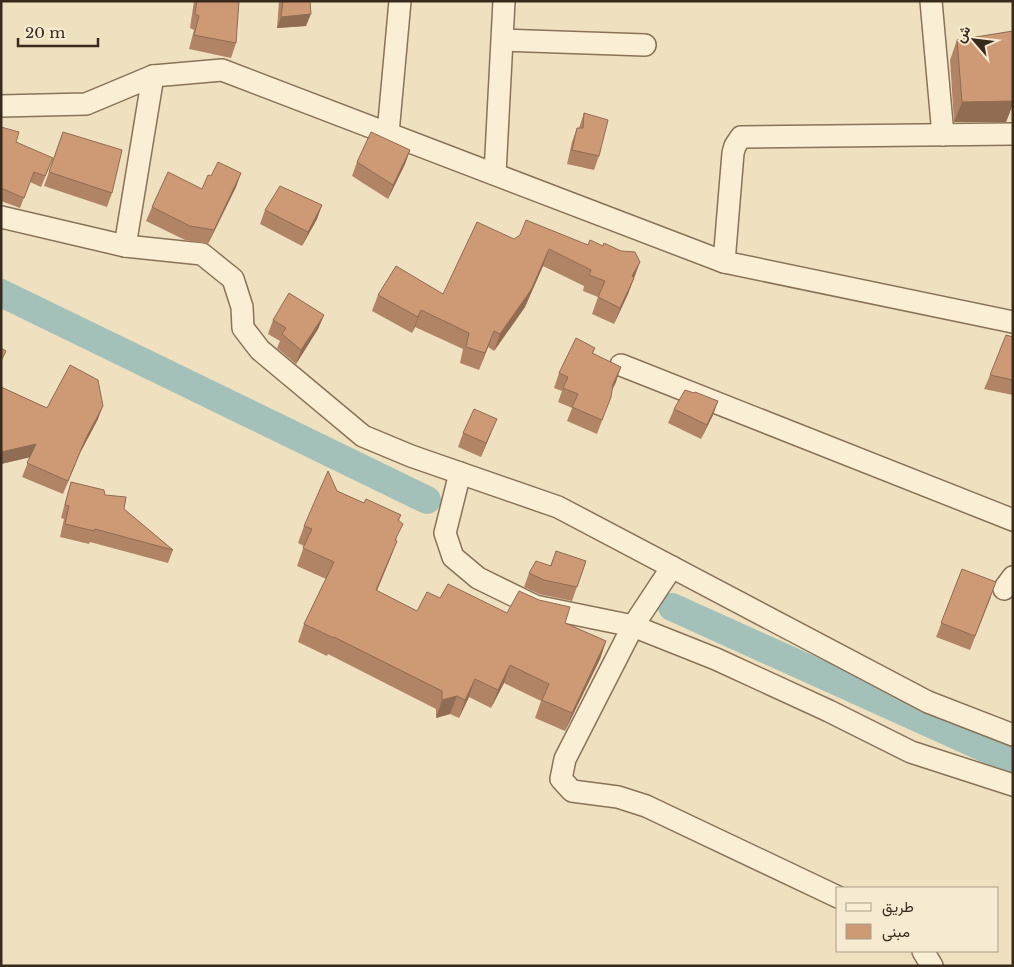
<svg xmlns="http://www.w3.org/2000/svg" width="1014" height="967" viewBox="0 0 1014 967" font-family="'Libre Baskerville',Vazirmatn,serif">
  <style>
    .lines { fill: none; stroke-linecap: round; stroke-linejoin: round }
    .canal { stroke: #a3c1b8; stroke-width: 28 }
    .minor-casing { stroke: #897258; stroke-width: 24 }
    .minor { stroke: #faeed4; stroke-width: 21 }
    .wall { fill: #b18465 }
    .shaded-wall { fill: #906c52 }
    .building { fill: #ce9a75; stroke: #906c52 }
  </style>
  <rect width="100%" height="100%" fill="#efe1c0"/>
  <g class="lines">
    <!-- canal -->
    <g class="canal">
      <path d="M1 293 427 500"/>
      <path d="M672 607 1013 761"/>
    </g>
    <defs>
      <g id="minor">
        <path d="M931 1 943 135"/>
        <path d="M503 40 645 45"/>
        <path d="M1 106 86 104 153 76 222 70 724 262 1013 322"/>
        <path d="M388 133 400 1"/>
        <path d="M495 174 504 1"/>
        <path d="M1 217 125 246 202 254 233 279 242 307 243 328 260 350 363 436 411 456 558 507 928 702 1013 735"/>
        <path d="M125 246 153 76"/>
        <path d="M724 262 733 153 735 146 741 137 1013 134"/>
        <path d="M621 365 1013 520"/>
        <path d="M460 473 445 533 453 557 478 578 535 606 633 626 716 659 829 711 911 752 1013 785"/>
        <path d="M672 567 633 626 565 759 561 779 572 791 618 797 646 806 838 897"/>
        <path d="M1004 589 1013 577"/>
        <path d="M923 951 932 966"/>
      </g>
    </defs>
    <!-- minor casing -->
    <use href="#minor" class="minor-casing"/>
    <!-- minor -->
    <use href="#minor" class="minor"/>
  </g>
  <!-- wall -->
  <g class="wall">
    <path d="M194 1H239L236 43 231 58 189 49 194 30 190 28Z"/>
    <path d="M279 1H310L306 26 277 28Z"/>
    <path d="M1013 31V104L1006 122H954L950 60 957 40Z"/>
    <path d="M584 113 599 156 594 170 567 164 572 142 577 128H579Z"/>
    <path d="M1 127 16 142 49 168 41 187 30 182 20 208 1 201Z"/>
    <path d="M63 132 112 193 107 207 44 186Z"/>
    <path d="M410 150 405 164 388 199 352 176 357 162Z"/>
    <path d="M241 173 236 187 208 244 185 240 146 221 152 207 202 189 211 176Z"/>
    <path d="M322 205 317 219 302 246 260 224 265 210Z"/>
    <path d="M514 239 603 246 640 262 628 294 614 324 592 314 598 297 583 291 584 286 543 266 525 307 494 351 488 347 479 370 460 363 463 349 415 327 412 333 372 311 378 295 443 294Z"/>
    <path d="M324 315 318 329 296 364 277 348 280 341 268 334 273 320Z"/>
    <path d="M1013 337V395L984 389 990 375Z"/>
    <path d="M595 348 593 353 616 382 612 390 611 397 597 434 567 421 572 408 558 402 562 391 554 388 559 373Z"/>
    <path d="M1 387 47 408 98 419 80 453 63 494 22 477 30 457 1 464Z"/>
    <path d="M694 393 718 401 713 415 701 439 668 423 674 409Z"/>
    <path d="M463 433H491L481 457 458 447Z"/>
    <path d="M71 482 105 495 124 509 173 550 168 563 90 542 89 544 60 537 64 519 61 518 67 495Z"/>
    <path d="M337 491 364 503 401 515 399 520 396 541 390 559 377 591 417 611 440 598 507 613 565 623 606 641 600 659 565 731 535 718 541 701 504 683 491 708 469 697 459 718 450 714 436 718V709L328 654 327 656 298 642 304 624 326 579 297 566 304 546 298 543 304 526Z"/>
    <path d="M556 551 586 561 572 601 539 594 524 587 529 573 550 566Z"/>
    <path d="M962 569 991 597 970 650 936 637Z"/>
  </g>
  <!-- shaded-wall -->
  <g class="shaded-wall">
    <path d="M311 14 306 26 277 28 281 17Z"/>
    <path d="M1013 101V104L1006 122H954L962 102Z"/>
    <path d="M410 150 405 164 388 199 393 185Z"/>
    <path d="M241 173 236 187 208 244 214 230Z"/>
    <path d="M322 205 317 219 302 246 308 232Z"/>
    <path d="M549 249 543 266 525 307 494 351 500 334Z"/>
    <path d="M640 262 628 294 614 324 632 276Z"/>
    <path d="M421 310 415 327 412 333 418 317Z"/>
    <path d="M324 315 318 329 296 364 301 350Z"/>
    <path d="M494 331 488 347 479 370 485 353Z"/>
    <path d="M621 367 616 382 608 398 613 384Z"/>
    <path d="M718 401 713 415 701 439 707 425Z"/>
    <path d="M103 406 98 419 80 453 63 494 85 440Z"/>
    <path d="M497 419 491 433 481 457 486 443Z"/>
    <path d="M36 444 31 457 1 464V452Z"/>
    <path d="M397 541 390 559 369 608 376 590Z"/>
    <path d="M606 641 600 659 565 731 572 713Z"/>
    <path d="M510 665 504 683 491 708 498 690Z"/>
    <path d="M475 679 469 697 459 718 465 700Z"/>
    <path d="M457 696 450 714 436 718 442 700Z"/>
  </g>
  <!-- building -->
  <g class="building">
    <path d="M197 1H239L236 43 194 35 199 16 195 14Z"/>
    <path d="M283 1H310L311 14 281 17Z"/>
    <path d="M1013 31V101L962 102 957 40Z"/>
    <path d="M584 113 608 120 599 156 572 150 577 128H583Z"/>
    <path d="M1 127 19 132 16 142 53 158 45 176 34 172 24 198 1 188Z"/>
    <path d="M63 132 122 150 112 193 49 172Z"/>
    <path d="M371 132 410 150 393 185 357 162Z"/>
    <path d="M218 162 241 173 214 230 190 226 152 207 168 172 202 189 208 175 211 176Z"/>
    <path d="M280 186 322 205 308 232 265 210Z"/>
    <path d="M526 220 588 245 590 240 603 246 604 243 621 251 635 252 640 262 632 276 634 278 620 308 598 297 605 281 589 275 591 270 549 249 531 290 500 334 494 331 485 353 466 347 469 333 421 310 418 317 378 295 396 266 443 294 477 222 514 239 520 235Z"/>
    <path d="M289 293 324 315 301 350 282 334 286 328 273 320Z"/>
    <path d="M1006 335 1013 337V380L990 375Z"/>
    <path d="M576 338 595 348 592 353 621 367 613 384 611 397 602 420 572 407 578 394 563 388 568 377 559 373Z"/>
    <path d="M1 348 6 351 1 361Z"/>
    <path d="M70 365 98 380 103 406 85 440 68 481 27 463 36 444 1 452V387L47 408Z"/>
    <path d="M685 390 694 393 695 392 718 401 707 425 674 409Z"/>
    <path d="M474 409 497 419 486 443 463 433Z"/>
    <path d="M328 471 337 491 364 503 366 499 401 515 398 520 403 524 395 540 397 541 376 590 417 611 427 592 440 598 448 584 507 613 519 591 539 600 570 607 565 623 606 641 572 713 542 700 549 684 510 665 498 690 475 679 465 700 457 696 442 700V691L334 637V638L304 624 334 562 303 548 312 529 304 526Z"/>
    <path d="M71 482 104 490 105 495 126 497 124 509 173 550 95 529 94 531 65 524 69 506 65 505Z"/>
    <path d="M556 551 586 561 577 587 544 580 529 573 536 561 551 566Z"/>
    <path d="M962 569 996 582 975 636 941 623Z"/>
  </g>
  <!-- border -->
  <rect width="1014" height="967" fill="none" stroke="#382a1d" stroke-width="5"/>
  <!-- legend -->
  <rect x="836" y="887" width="162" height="65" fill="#f6ebd0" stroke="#aa9e88"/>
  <rect x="846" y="903" width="25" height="8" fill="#faeed4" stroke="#aa9e88"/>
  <text x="882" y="912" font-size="15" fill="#382a1d">طريق</text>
  <rect x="846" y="924" width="25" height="15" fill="#ce9a75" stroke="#aa9e88"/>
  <text x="882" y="937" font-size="15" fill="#382a1d">مبنى</text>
  <!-- north arrow -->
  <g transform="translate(974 40) rotate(298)" stroke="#f6ebd0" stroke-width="4" paint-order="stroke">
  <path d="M0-4L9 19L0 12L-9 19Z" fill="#382a1d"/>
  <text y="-8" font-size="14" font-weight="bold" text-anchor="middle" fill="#382a1d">ش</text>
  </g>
  <!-- scale -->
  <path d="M18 38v8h80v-8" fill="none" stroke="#382a1d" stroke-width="2.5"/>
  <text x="25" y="38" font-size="15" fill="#382a1d" stroke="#f6ebd0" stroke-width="4" paint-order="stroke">20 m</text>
</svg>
